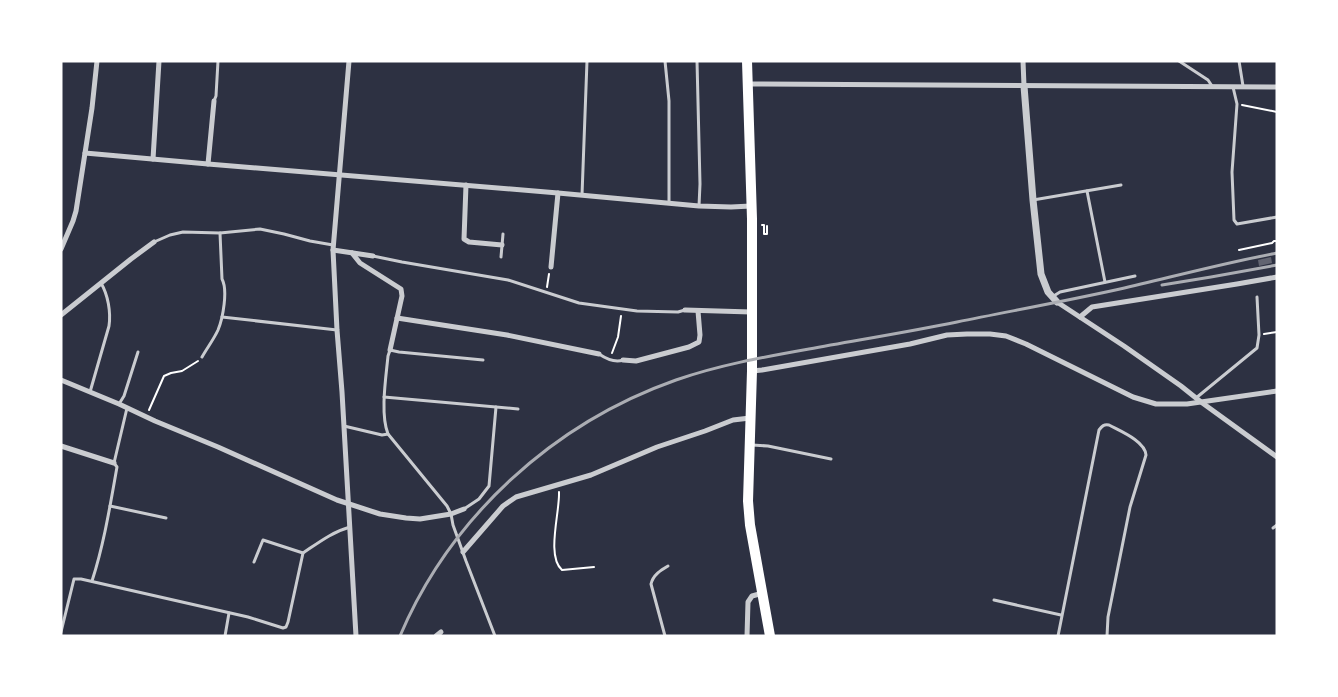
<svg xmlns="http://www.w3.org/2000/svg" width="1338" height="697" viewBox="0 0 1338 697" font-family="'Varela Round',sans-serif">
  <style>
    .building { fill: #626471 }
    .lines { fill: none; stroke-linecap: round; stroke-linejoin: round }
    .path { stroke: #fff; stroke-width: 2 }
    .service { stroke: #caccd0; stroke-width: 3 }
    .minor { stroke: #caccd0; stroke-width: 5 }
    .tertiary { stroke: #caccd0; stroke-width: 7 }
    .trunk { stroke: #fff; stroke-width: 10 }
    .rail { stroke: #abadb3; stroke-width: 3 }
  </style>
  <rect width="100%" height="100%" fill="#2d3142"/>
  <!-- building -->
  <path class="building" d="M1271 257 1272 263 1259 266 1258 260Z"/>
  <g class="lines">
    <!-- path -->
    <g class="path">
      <path d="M1242 105 1277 112"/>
      <path d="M762 225H764V234H767V226"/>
      <path d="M1239 250 1272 243 1274 241H1277"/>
      <path d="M547 287 549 274"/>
      <path d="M1264 334 1277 332"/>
      <path d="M612 353 618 337 621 316"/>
      <path d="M149 410 164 376 171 373 182 371 198 361"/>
      <path d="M559 492C560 512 546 556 562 570L594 567"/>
    </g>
    <!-- service -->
    <g class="service">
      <path d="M665 61 669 101V203"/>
      <path d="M697 61 700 184 699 206"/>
      <path d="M1179 61 1208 80 1212 86"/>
      <path d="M1239 61 1243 86"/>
      <path d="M1233 87 1237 104 1232 172 1234 220 1237 224 1277 217"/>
      <path d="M214 101 216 96 218 61"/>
      <path d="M1087 191 1105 282"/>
      <path d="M582 195 587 61"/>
      <path d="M1033 200 1121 185"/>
      <path d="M154 242 170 235 183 232 220 233 260 229 284 234 310 241 333 245"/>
      <path d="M373 256 402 262 508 280 579 303 637 311 678 312 685 310"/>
      <path d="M501 257 503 234"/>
      <path d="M1052 297 1060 292 1135 276"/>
      <path d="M222 317 337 330"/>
      <path d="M599 354C605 358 615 363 623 360"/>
      <path d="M202 357C207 348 214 339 218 330 223 318 228 290 222 279L220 233"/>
      <path d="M90 392 109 326C111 312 108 295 101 283"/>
      <path d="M384 397 518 409"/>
      <path d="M1196 398 1257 348 1259 335 1257 297"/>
      <path d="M119 404 124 396 138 352"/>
      <path d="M344 426 382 435 388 434 447 506 451 514 453 525 466 561 495 636"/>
      <path d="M388 434C380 414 386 377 388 356L390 350 399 352 483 360"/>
      <path d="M752 445 768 446 831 459"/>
      <path d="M110 506 166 518"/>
      <path d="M464 509 479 499 489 486 496 407"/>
      <path d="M1273 528 1277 525"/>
      <path d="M254 562 263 540 303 553"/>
      <path d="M92 581C104 544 110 506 117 467L114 463 127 408"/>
      <path d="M994 600 1061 615"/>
      <path d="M61 632 74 579H81L248 617 283 628 286 627 288 622 303 553C318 543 332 532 350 527"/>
      <path d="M225 636 229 613"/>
      <path d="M665 636 651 584C653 575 661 570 668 566"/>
      <path d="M1058 636 1099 430C1102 426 1104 424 1109 425 1120 431 1145 441 1146 455L1130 507 1108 617 1107 636"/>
    </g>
    <!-- minor -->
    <g class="minor">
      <path d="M349 61 333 250 337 330 342 392 356 636"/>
      <path d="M1023 61 1024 86"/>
      <path d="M747 84 1277 87"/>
      <path d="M85 153 208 164 558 193 699 206 731 207 751 206"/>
      <path d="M153 159 159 61"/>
      <path d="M208 164 214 101"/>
      <path d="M466 185 464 239 469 242 502 245"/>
      <path d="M61 249 73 221 76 211 92 108 97 61"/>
      <path d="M333 250 373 256"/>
      <path d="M352 253 360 263 401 289 402 296 390 350"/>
      <path d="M551 267 558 193"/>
      <path d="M1057 302 1124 346 1181 386 1201 402 1277 457"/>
      <path d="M685 310 751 312"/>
      <path d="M61 315 131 259 154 242"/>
      <path d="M1080 317 1092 307 1237 284 1277 277"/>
      <path d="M397 318 507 335 599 354"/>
      <path d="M623 360 636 361 689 347 699 342 700 335 698 311"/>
      <path d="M752 371 762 370 910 344 947 335 967 334H990L1006 336 1026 344 1133 397 1156 404H1187L1277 391"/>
      <path d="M61 380 119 404 155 421 218 447 337 500 380 514 406 518 420 519 451 514 464 509"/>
      <path d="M61 446 114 463"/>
      <path d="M463 552 503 506 516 497 591 475 657 447 705 431 733 420 750 418"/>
      <path d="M436 636 441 632"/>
      <path d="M747 636 748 602 752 596 763 593"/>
    </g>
    <!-- tertiary -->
    <path class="tertiary" d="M1024 86 1033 200 1041 274 1048 292 1057 302"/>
    <!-- trunk -->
    <path class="trunk" d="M747 61 752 219V371L748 501 750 525 770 636"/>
    <!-- rail -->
    <g class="rail">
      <path d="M1162 285 1211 277 1277 265"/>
      <path d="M400 636C451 516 554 423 676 380 719 365 764 357 809 349 858 340 908 332 957 322 1011 311 1066 301 1120 289 1172 277 1224 263 1277 253"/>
    </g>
  </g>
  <!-- border -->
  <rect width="1338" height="697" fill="none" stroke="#ffffff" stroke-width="125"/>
</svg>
